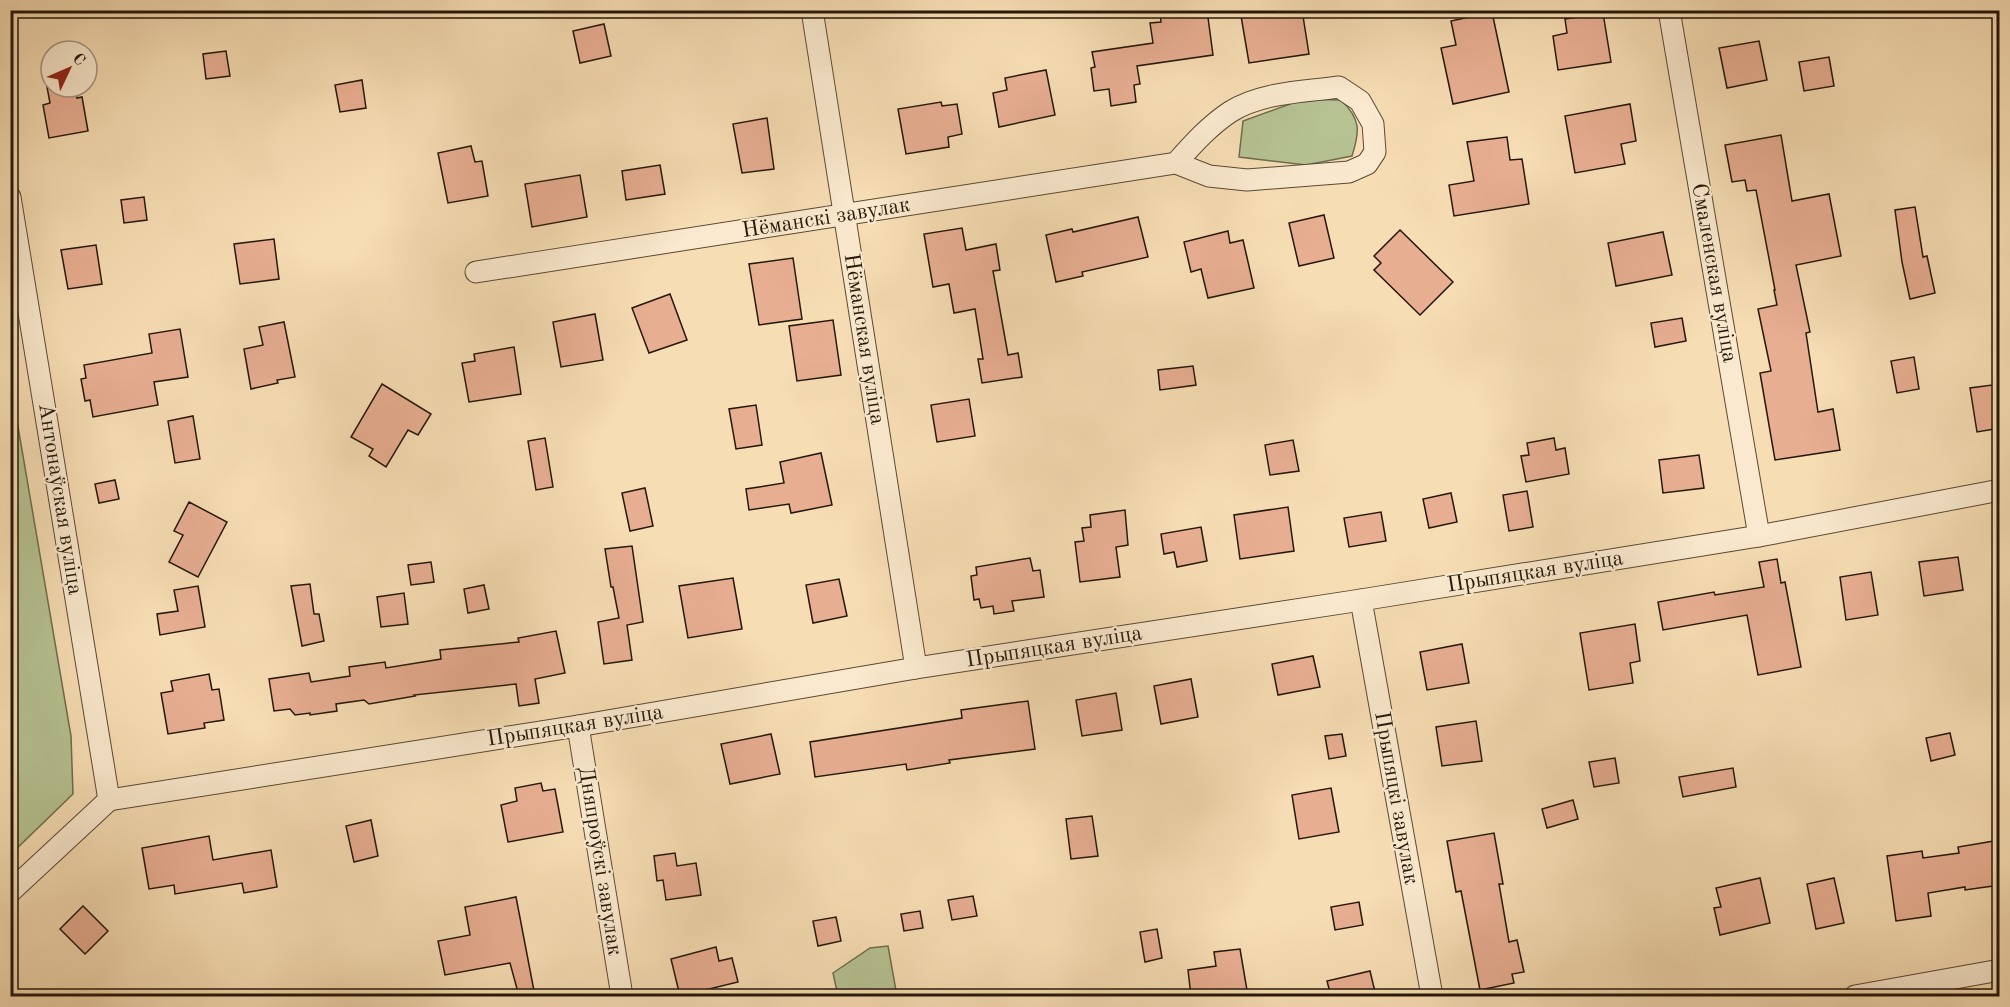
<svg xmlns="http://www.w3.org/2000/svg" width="2010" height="1007" viewBox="0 0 2010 1007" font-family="'Old Standard TT',serif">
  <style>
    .green { fill: #b6c292; stroke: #6d6d4e; stroke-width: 1.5 }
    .building { fill: #e8ae92; stroke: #24180a; stroke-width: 1.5 }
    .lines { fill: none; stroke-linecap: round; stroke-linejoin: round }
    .street-casing { stroke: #594934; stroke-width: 23 }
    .street { stroke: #fae9ce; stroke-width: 21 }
    .labels { text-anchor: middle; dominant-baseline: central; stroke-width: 4.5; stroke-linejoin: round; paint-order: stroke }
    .street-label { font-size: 22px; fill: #24180a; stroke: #fae9ce }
  </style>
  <rect width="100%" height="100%" fill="#f7ddb4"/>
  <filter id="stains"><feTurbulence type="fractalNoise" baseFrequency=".00333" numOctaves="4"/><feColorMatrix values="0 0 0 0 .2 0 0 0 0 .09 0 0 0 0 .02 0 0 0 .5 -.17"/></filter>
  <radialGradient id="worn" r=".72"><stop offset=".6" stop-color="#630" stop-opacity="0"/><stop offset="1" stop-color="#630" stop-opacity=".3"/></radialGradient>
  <!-- green -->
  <g class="green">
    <path d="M1304 99 1341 100C1361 119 1360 131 1352 156L1306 165 1239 157 1243 121Z"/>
    <path d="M10 380 71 736 73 794 11 854Z"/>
    <path d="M888 946 897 996H838L833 973 870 948Z"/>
  </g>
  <!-- building -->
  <g class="building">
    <path d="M1174 10H1207L1213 55 1137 66 1140 84 1134 85 1136 102 1111 106 1109 89 1094 91 1091 68 1095 67 1092 52 1153 43 1150 23 1161 22 1160 13Z"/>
    <path d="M1240 10H1302L1309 54 1249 63Z"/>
    <path d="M1492 12 1509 92 1453 104 1441 48 1456 45 1451 21Z"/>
    <path d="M1603 13 1611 62 1558 70 1553 36 1567 33 1565 19Z"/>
    <path d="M604 24 611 56 580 63 573 31Z"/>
    <path d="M1759 41 1767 80 1727 88 1719 48Z"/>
    <path d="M226 51 230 76 206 79 203 54Z"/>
    <path d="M1829 57 1834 86 1804 91 1799 62Z"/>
    <path d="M1046 70 1055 115 999 127 993 93 1007 90 1005 78Z"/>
    <path d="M362 80 366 108 340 112 335 85Z"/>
    <path d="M47 87H75L77 98 82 97 88 131 49 138 43 105 50 103Z"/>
    <path d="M941 102 942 106 957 104 962 134 948 137 949 147 906 154 898 109Z"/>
    <path d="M1630 104 1636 141 1621 144 1625 164 1575 173 1565 116Z"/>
    <path d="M767 118 774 169 742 173 733 124Z"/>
    <path d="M1781 135 1792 201 1829 194 1841 256 1796 265 1810 332 1806 333 1818 412 1833 409 1840 450 1775 460 1760 373 1771 371 1758 309 1777 305 1774 290H1775L1756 190 1747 191 1745 180 1732 182 1725 145Z"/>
    <path d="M1507 137 1510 160 1522 159 1529 204 1454 216 1449 185 1474 181 1467 142Z"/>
    <path d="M471 146 475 162 482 161 488 196 448 203 438 153Z"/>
    <path d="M660 165 665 194 626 200 622 171Z"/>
    <path d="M580 175 587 217 532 227 525 184Z"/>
    <path d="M144 197 147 220 124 223 121 200Z"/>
    <path d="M1915 207 1923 257 1927 256 1935 293 1910 299 1902 262 1895 210Z"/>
    <path d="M1324 215 1334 258 1299 266 1289 223Z"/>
    <path d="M1138 217 1148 257 1082 272 1083 276 1056 282 1046 235 1072 229 1073 232Z"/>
    <path d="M962 228 966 250 996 244 1000 270 993 271 1008 355 1018 353 1022 377 982 383 978 359H983L975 309 954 313 949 284 933 287 924 234Z"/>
    <path d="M1400 230 1453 282 1420 315 1374 270 1381 263 1374 256Z"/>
    <path d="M1228 231 1230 243 1243 240 1254 288 1208 298 1201 269 1191 272 1184 242Z"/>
    <path d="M1663 232 1672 275 1616 286 1608 243Z"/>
    <path d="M274 239 279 279 240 284 234 244Z"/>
    <path d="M96 245 102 284 68 289 61 250Z"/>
    <path d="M793 258 802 319 759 325 749 264Z"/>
    <path d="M670 294 687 340 649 353 632 308Z"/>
    <path d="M595 314 603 360 561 367 553 322Z"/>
    <path d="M1682 318 1686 341 1655 347 1651 323Z"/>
    <path d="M833 320 841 375 797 381 789 326Z"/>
    <path d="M284 322 295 377 277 380 278 383 251 389 244 349 263 345 259 327Z"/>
    <path d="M180 329 188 377 154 382 158 405 93 417 90 400 85 401 81 379 86 378 84 365 152 353 149 334Z"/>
    <path d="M514 347 521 394 469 402 462 363 475 361 474 354Z"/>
    <path d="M1914 357 1919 389 1897 393 1891 361Z"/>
    <path d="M1193 366 1196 385 1160 390 1158 370Z"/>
    <path d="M382 384 431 414 418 435 408 430 386 467 369 456 373 449 351 437Z"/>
    <path d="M2000 384V428L1977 432 1970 388Z"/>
    <path d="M969 399 975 436 937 442 931 405Z"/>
    <path d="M756 405 762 445 736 449 729 409Z"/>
    <path d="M193 416 200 459 175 463 168 421Z"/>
    <path d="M545 438 553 487 536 490 528 441Z"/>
    <path d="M1554 438 1556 450 1565 448 1569 474 1526 482 1521 456 1529 455 1527 443Z"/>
    <path d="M1293 440 1299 471 1270 475 1265 445Z"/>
    <path d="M821 453 832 505 791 513 789 504 749 510 746 489 784 483 780 462Z"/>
    <path d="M1699 455 1704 488 1663 493 1659 460Z"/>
    <path d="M115 480 119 499 99 503 95 484Z"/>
    <path d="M645 488 653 526 630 531 622 493Z"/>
    <path d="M1527 491 1533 527 1509 531 1503 495Z"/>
    <path d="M1451 493 1457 522 1429 528 1423 499Z"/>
    <path d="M189 502 227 522 198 577 169 562 183 535 174 531Z"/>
    <path d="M1288 507 1294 551 1240 559 1234 515Z"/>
    <path d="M1125 510 1128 545 1116 547 1120 577 1080 582 1075 542 1084 541 1082 528 1091 527 1090 515Z"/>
    <path d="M1381 512 1386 541 1349 547 1344 518Z"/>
    <path d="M1201 527 1207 561 1177 567 1174 552 1164 554 1161 534Z"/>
    <path d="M632 546 643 622 627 625 632 660 604 664 598 622 619 618 613 587H611L605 549Z"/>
    <path d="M1958 557 1963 590 1924 596 1919 562Z"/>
    <path d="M1030 558 1033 571 1040 570 1044 597 1012 601 1014 611 994 614 993 606 981 608 979 599 974 600 971 576 977 575 976 567Z"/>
    <path d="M1777 559 1781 583 1785 582 1801 667 1758 675 1747 615 1663 630 1658 602 1714 592 1715 595 1764 587 1759 562Z"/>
    <path d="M431 562 434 582 411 585 408 565Z"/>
    <path d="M1871 572 1878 615 1846 620 1840 577Z"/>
    <path d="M733 578 742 629 688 638 679 586Z"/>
    <path d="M839 579 847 616 813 623 806 585Z"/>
    <path d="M310 584 314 614H319L324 641 302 646 291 586Z"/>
    <path d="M484 585 489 609 468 613 464 589Z"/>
    <path d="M198 586 205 627 160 635 157 614 178 611 174 590Z"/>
    <path d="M404 593 408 624 381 627 377 597Z"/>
    <path d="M1635 624 1640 661 1630 663 1633 683 1589 690 1580 633Z"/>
    <path d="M556 631 565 673 535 679 539 703 519 706 516 684 414 695 415 696 369 704 364 700 336 704 337 711 310 715V713L295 715 290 709 274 711 269 679 309 673 311 682 350 676 349 667 385 662 386 668 441 659 440 650 519 642 518 638Z"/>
    <path d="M1462 644 1469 683 1427 690 1420 652Z"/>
    <path d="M1313 656 1320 687 1278 695 1272 664Z"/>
    <path d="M209 674 212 690 219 689 224 720 204 723 205 728 168 734 161 693 173 691 171 681Z"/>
    <path d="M1191 679 1198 717 1161 724 1154 686Z"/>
    <path d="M1116 693 1122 730 1082 736 1076 700Z"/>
    <path d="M1028 701 1035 749 949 760 950 763 907 770 906 764 815 777 810 742 962 718 961 710Z"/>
    <path d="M1476 721 1482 761 1442 766 1436 727Z"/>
    <path d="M1950 733 1955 755 1931 761 1926 738Z"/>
    <path d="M771 734 780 774 730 784 721 744Z"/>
    <path d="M1342 734 1346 756 1329 759 1325 736Z"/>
    <path d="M1615 758 1619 783 1594 787 1589 762Z"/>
    <path d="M1733 768 1736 787 1683 797 1679 777Z"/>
    <path d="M541 783 543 791 555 789 563 832 508 842 501 805 517 801 515 788Z"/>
    <path d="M1331 788 1339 832 1299 839 1292 795Z"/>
    <path d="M1573 800 1578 819 1547 828 1542 809Z"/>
    <path d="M1092 816 1098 856 1071 859 1066 819Z"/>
    <path d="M371 820 378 856 354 862 346 826Z"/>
    <path d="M1494 833 1503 884H1499L1509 942 1517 940 1524 972 1512 974 1514 983 1480 990 1461 891 1456 892 1447 841Z"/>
    <path d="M209 836 213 860 271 850 277 887 244 893 242 883 175 894 174 885 149 889 142 848Z"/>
    <path d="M2000 840V885L1965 890V887L1928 893 1931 916 1896 921 1887 856 1922 851 1923 858 1959 853 1958 847Z"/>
    <path d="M675 853 677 866 696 863 701 895 666 900 663 880 657 881 654 856Z"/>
    <path d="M1760 878 1770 923 1720 935 1714 908 1721 907 1716 888Z"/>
    <path d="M1834 878 1844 923 1816 929 1807 884Z"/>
    <path d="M973 896 977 916 952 920 948 900Z"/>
    <path d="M516 897 535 996H519L510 963 445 975 438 941 470 935 465 907Z"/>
    <path d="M1359 902 1363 925 1335 930 1331 907Z"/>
    <path d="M83 906 108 931 85 954 60 929Z"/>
    <path d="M920 911 923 928 904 931 901 914Z"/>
    <path d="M836 917 841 941 818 946 813 921Z"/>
    <path d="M1157 929 1162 958 1145 962 1140 932Z"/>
    <path d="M716 947 719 961 732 958 738 982 680 996 671 959Z"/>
    <path d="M1240 949 1248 996H1191L1188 970 1216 966 1214 952Z"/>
    <path d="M1370 971 1376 996H1331L1327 981Z"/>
  </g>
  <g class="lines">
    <defs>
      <g id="street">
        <path d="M812 10 916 668"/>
        <path d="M1669 10 1759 536"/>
        <path d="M10 197 109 800"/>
        <path d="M476 272 1176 163 1209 176 1247 180 1349 172 1367 164 1375 152 1373 124 1360 101 1339 87C1304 92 1261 92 1230 112 1209 126 1193 144 1176 163"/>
        <path d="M1361 600 1432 996"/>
        <path d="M578 726 622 996"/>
        <path d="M109 800 578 726 916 668 1361 600 1759 536 2000 490"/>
        <path d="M10 892 109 800"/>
        <path d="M1855 996 2000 970"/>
      </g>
    </defs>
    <!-- street casing -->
    <use href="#street" class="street-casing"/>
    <!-- street -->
    <use href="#street" class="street"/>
  </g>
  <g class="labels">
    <!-- street labels -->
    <g class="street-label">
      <text transform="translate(826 218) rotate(-9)">Нёманскі завулак</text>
      <text transform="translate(1714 273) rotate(80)">Смаленская вуліца</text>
      <text transform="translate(864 339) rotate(81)">Нёманская вуліца</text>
      <text transform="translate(60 499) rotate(81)">Антонаўская вуліца</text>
      <text transform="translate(1535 572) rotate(-9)">Прыпяцкая вуліца</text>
      <text transform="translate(1054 647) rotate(-9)">Прыпяцкая вуліца</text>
      <text transform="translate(575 726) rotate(-9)">Прыпяцкая вуліца</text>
      <text transform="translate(1396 798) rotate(80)">Прыпяцкі завулак</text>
      <text transform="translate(600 861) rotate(81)">Дняпроўскі завулак</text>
    </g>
  </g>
  <!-- margin -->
  <rect width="2010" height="1007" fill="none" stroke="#f7ddb4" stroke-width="36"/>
  <rect x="12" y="12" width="1986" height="983" fill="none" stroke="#24180a" stroke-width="3"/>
  <rect x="18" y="18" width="1974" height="971" fill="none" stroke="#24180a" stroke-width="1.5"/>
  <!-- north arrow -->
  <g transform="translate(69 69) rotate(46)"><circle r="28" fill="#fae9ce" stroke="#a49580" stroke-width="1.5"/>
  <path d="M0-4.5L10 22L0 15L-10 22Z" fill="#8f2418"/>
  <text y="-9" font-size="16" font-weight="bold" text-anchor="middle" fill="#24180a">С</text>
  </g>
  <rect width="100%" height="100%" filter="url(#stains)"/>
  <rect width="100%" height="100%" fill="url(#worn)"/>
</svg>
